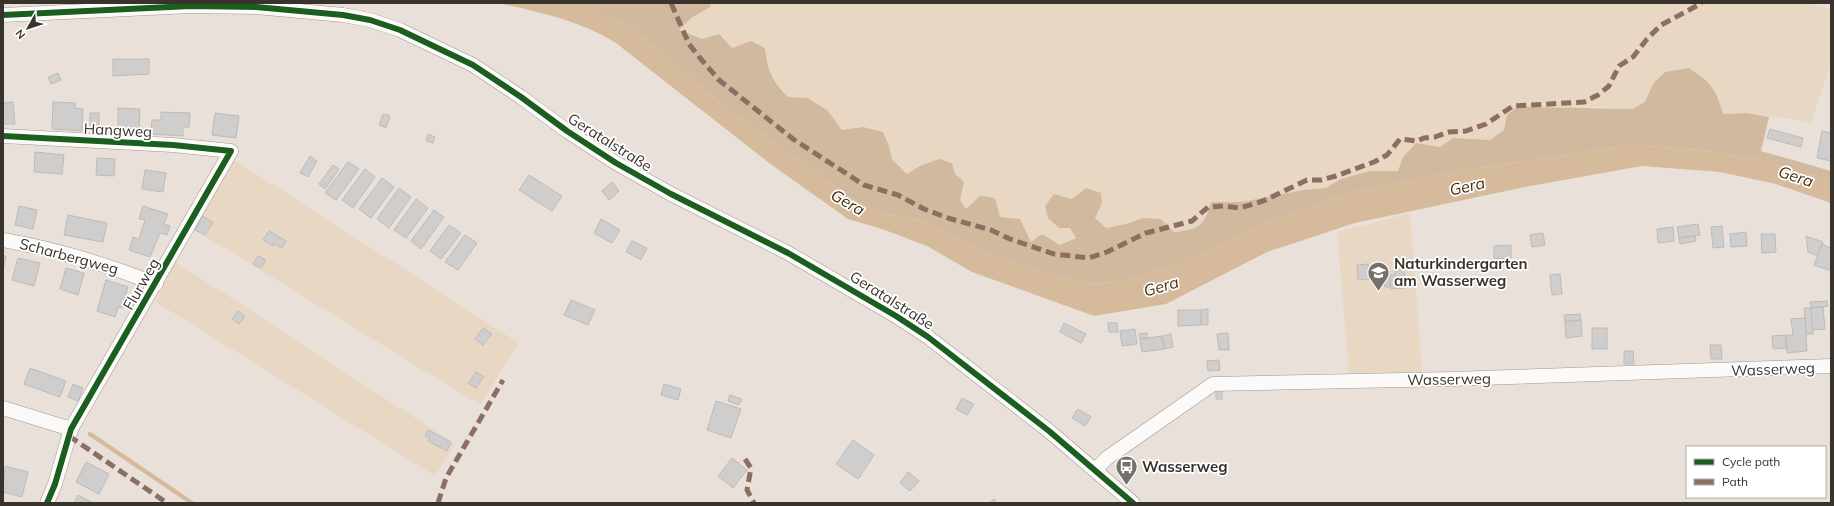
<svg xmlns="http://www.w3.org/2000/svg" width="1834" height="506" viewBox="0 0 1834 506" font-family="Mulish,sans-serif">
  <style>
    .green { fill: #e8d7c3 }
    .forest { fill: #d1b9a0 }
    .water { fill: #d5ba9b }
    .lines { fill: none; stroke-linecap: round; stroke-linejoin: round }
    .stream { stroke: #d5ba9b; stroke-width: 4.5 }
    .building { fill: #d0cecd; stroke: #bcbbba }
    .minor-casing { stroke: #9d9792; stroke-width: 15 }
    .minor { stroke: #fcfaf9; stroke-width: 14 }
    .quiet { stroke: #8d6e63; stroke-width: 5; stroke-dasharray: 10 5; stroke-linecap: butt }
    .cycleway-casing { stroke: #fff; stroke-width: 8 }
    .cycleway { stroke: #1b5e20; stroke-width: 6 }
    .labels { text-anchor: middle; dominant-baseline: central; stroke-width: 3.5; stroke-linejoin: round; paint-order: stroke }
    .street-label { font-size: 15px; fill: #38332d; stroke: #fff }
    .poi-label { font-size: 15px; font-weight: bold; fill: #38332d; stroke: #fff; text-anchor: start }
    .water-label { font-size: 16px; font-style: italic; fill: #462c0a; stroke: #fff }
  </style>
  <rect width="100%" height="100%" fill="#e9e1d9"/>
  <!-- green -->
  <g class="green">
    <path d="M711 3H1804L1831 9V63L1811 122 1747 113 1723 114 1718 98 1653 84 1645 102 1633 109 1595 107 1507 115 1504 130 1490 140 1453 138 1440 147 1416 143 1403 157 1398 171H1370L1341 179 1327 188 1303 190 1242 202H1212C1204 227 1199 229 1174 232L1161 219 1143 218 1126 224 1106 228 1095 218 1102 203 1086 188 1072 199 1054 194 1076 238 1060 245 1042 234 1031 242 1000 217 966 209 960 200 964 182 955 174 920 166 908 174 892 159 889 146 863 127 842 130 828 111 808 98 789 97C771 79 768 72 765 48L751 41 732 48 719 35 702 39 679 30 691 18 710 7Z"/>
    <path d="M233 159 519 343 480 405 195 230Z"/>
    <path d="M1410 213 1422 372 1349 373 1337 232Z"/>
    <path d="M173 260 455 444 435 476 156 302Z"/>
  </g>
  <!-- forest -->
  <path class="forest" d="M576 3H711L710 7 691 18 679 30 702 39 719 34 732 48 751 41 765 48C768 72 771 79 788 97L808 98 828 111 842 130 863 127 883 132 889 146 892 159 907 174 920 166 939 159 952 163 955 174 964 182 960 200 966 209 980 196 995 198 1000 217 1020 219 1031 242 1042 234 1060 245 1076 238 1070 228H1059L1048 218 1045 206 1054 194 1072 199 1086 188 1101 193 1102 203 1095 218 1106 228 1126 224 1143 218 1161 219 1174 232C1199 229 1204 227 1211 202H1242L1303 190 1326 188 1341 179 1370 171H1398L1403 157 1416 143 1440 147 1453 138 1490 140 1504 130 1507 115 1517 107 1633 109 1645 102 1653 84 1665 72 1689 68C1711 83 1716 88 1723 114L1747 113 1769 117 1761 151 1831 171V178L1802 174 1758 159 1699 150 1632 145 1458 171 1349 193 1263 224 1182 263 1126 281 1092 284 1060 277 1024 266 978 249 922 221 878 212 854 200 721 104 633 29Z"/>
  <!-- water -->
  <path class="water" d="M497 3H576L633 29 721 104 854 200 878 212 922 221 978 249 1024 266 1060 277 1092 284 1126 281 1182 263 1263 224 1349 193 1458 171 1632 145 1699 150 1758 159 1802 174 1831 178V203L1776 184 1720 172 1642 166 1530 186 1355 223 1267 252 1166 304 1094 316 972 272 927 246 885 230 848 219 769 163 616 43C578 20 540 12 497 3Z"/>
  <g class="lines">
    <!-- stream -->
    <path class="stream" d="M90 434 192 503"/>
  </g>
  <!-- building -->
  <g class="building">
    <path d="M113 59H149V74L113 76Z"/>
    <path d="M58 73 61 80 51 84 48 77Z"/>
    <path d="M13 102 15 124H3V103Z"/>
    <path d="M53 102 75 103V108L83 109 82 131 52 129Z"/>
    <path d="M118 108 140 109 139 133 118 132Z"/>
    <path d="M161 112 190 113 189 127H183V136L151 134 152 120H161Z"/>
    <path d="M90 113H99V130L90 131Z"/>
    <path d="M215 113 239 116 236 138 212 135Z"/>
    <path d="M383 114 390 116 386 128 379 125Z"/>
    <path d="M1770 129 1803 138 1801 147 1767 138Z"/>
    <path d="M1822 131 1831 133V161L1817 158Z"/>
    <path d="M428 134 435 137 433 143 426 141Z"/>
    <path d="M35 152 64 155 62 174 34 172Z"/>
    <path d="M310 156 317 161 308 177 300 173Z"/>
    <path d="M97 158 115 159 114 176 96 175Z"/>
    <path d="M348 162 359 169 336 200 325 193Z"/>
    <path d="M333 165 339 169 325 189 319 184Z"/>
    <path d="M365 169 375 177 353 208 342 200Z"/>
    <path d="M145 170 166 173 163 192 142 189Z"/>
    <path d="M529 175 562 196 552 211 519 190Z"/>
    <path d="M382 178 394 187 371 218 359 209Z"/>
    <path d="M612 182 619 191 609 200 602 191Z"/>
    <path d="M399 188 411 197 389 228 377 219Z"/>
    <path d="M416 199 428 208 406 238 394 230Z"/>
    <path d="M19 206 37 210 33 229 15 225Z"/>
    <path d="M143 206 168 214 164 224 170 226 167 235 160 233 150 257 129 250 133 237 139 239 145 220 139 219Z"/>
    <path d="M434 210 444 217 421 249 411 241Z"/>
    <path d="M68 215 107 223 103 242 64 235Z"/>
    <path d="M202 216 213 222 205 235 195 230Z"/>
    <path d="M601 219 620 230 612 243 594 233Z"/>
    <path d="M1698 224 1700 235 1679 238 1677 227Z"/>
    <path d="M449 225 461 233 441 259 430 251Z"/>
    <path d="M1722 226 1724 247 1713 248 1711 227Z"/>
    <path d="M1673 227 1674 241 1658 243 1657 229Z"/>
    <path d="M269 231 286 241 282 248 274 244 273 246 263 240Z"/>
    <path d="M1746 232 1747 246 1731 247 1730 234Z"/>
    <path d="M1543 233 1545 245 1532 247 1530 235Z"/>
    <path d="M1761 234H1775L1776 252 1762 253Z"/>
    <path d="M465 235 477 243 458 270 445 262Z"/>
    <path d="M1695 236 1696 241 1680 244 1679 238Z"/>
    <path d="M1806 236 1823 242 1818 256 1808 252Z"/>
    <path d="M632 241 647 248 641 260 626 252Z"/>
    <path d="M1822 244 1831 248V271L1814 265Z"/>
    <path d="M1511 245V258L1494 259V246Z"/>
    <path d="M3 256H6L4 267 3 266Z"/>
    <path d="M258 256 266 260 261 268 253 264Z"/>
    <path d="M18 258 40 263 34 286 12 280Z"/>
    <path d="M1368 264 1369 279 1358 280 1357 265Z"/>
    <path d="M66 268 84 273 78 295 60 289Z"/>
    <path d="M1395 270H1404L1405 288 1391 289 1390 275H1395Z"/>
    <path d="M1560 274 1562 294 1552 295 1550 275Z"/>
    <path d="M1390 275V287H1385L1384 276Z"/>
    <path d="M106 280 128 287 122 308 118 307 115 317 97 311Z"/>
    <path d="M571 300 595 310 588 325 564 315Z"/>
    <path d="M1827 301 1828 306 1811 308 1810 302Z"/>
    <path d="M1823 307 1825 329 1812 330 1811 308Z"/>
    <path d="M1804 308H1811L1813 334H1806Z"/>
    <path d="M1208 309V325H1201V310Z"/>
    <path d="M1178 310H1201V325L1178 326Z"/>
    <path d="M238 311 245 316 239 324 232 319Z"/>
    <path d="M1580 314 1581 320 1565 322 1564 315Z"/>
    <path d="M1805 318 1807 351 1787 353 1786 335H1793L1791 319Z"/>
    <path d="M1581 320 1582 336 1566 338 1565 322Z"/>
    <path d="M1064 323 1086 334 1081 343 1060 332Z"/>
    <path d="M1108 323H1117L1118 332H1109Z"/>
    <path d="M483 328 492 334 483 345 475 339Z"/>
    <rect x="1592" y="328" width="15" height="21"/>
    <path d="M1135 329 1137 344 1122 346 1120 331Z"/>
    <path d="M1147 333V338L1140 339 1139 334Z"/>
    <path d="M1228 333 1229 350H1219L1217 334Z"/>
    <path d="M1171 334 1173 347 1164 349 1162 336Z"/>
    <path d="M1786 335V348L1773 349 1772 336Z"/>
    <path d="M1162 336 1164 349 1142 352 1140 339Z"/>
    <path d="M1710 345H1721L1722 359H1711Z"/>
    <path d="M1624 351H1633L1634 364H1624Z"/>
    <path d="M1219 360 1220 370 1208 371 1207 361Z"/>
    <path d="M30 368 66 381 60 397 24 384Z"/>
    <path d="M476 372 484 377 476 388 468 383Z"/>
    <path d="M73 384 83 388 78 401 68 397Z"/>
    <path d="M664 384 681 389 678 400 661 395Z"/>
    <rect x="1216" y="390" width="6" height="9"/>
    <path d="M730 395 742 399 739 405 728 401Z"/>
    <path d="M962 398 974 404 967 415 956 409Z"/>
    <path d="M716 401 741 409 731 438 707 430Z"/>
    <path d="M1078 409 1091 417 1085 426 1072 418Z"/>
    <path d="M428 430 451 442 447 451 428 441 430 438 425 436Z"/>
    <path d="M853 440 874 455 858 479 836 464Z"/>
    <path d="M732 458 747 470 733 488 718 476Z"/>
    <path d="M86 462 109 474 99 494 76 482Z"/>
    <path d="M5 466 28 472 22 497 3 492Z"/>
    <path d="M908 472 919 481 910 491 900 483Z"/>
    <path d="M78 495 93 503H74Z"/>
    <path d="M994 499 997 503H989Z"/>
  </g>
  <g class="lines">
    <defs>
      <g id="minor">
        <path d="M3 15 191 6 256 7 343 15 370 20 400 30 473 65 521 97 567 131 616 163 671 194 788 253 896 316 928 337 1049 431 1133 503"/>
        <path d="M3 136 173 145 231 151 71 429 55 484 47 503"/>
        <path d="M3 240C57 249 105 264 156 284"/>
        <path d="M3 408 71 429"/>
        <path d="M1095 470 1107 458 1213 384 1452 379 1831 366"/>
      </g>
    </defs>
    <!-- minor casing -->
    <use href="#minor" class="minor-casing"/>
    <!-- minor -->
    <use href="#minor" class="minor"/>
    <!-- quiet -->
    <g class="quiet">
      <path d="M671 3 689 44 700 58 719 80 793 139 864 185 898 195 924 209 948 218 991 230 1010 239 1054 254 1089 258 1107 252 1146 233 1192 221 1208 207 1223 206 1240 208 1263 201 1307 180H1321L1336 176 1374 162 1387 155 1400 139 1417 141 1424 138 1435 137 1448 132 1466 131 1486 124 1513 106 1584 102 1598 95 1609 86 1619 66 1633 57 1647 39 1661 25 1702 3"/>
      <path d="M69 436 167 503"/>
      <path d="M745 459 751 468 747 490 754 503"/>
      <path d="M438 503 446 478 503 380"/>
    </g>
    <defs>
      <g id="cycleway">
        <path d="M3 15 191 6 256 7 343 15 370 20 400 30 473 65 521 97 567 131 616 163 671 194 788 253 896 316 928 337 1049 431 1133 503"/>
        <path d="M3 136 173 145 231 151 71 429 55 484 47 503"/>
      </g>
    </defs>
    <!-- cycleway casing -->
    <use href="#cycleway" class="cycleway-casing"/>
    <!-- cycleway -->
    <use href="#cycleway" class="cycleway"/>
  </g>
  <!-- icons -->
  <defs>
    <symbol id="school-pin" viewBox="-11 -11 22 30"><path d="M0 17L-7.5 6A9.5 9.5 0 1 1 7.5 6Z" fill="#767069" stroke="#fff"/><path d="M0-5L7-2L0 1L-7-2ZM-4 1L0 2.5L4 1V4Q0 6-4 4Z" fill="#fff"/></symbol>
    <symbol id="bus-pin" viewBox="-11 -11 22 30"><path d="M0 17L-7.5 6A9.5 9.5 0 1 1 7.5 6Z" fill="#767069" stroke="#fff"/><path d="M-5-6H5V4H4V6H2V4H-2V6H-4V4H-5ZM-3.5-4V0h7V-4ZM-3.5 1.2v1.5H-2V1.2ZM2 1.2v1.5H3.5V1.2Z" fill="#fff"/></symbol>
  </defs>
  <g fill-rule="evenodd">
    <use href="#school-pin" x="1366" y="260" width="25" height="34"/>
    <use href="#bus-pin" x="1114" y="454" width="25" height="34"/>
  </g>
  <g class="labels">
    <!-- street labels -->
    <g class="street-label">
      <text transform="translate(118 130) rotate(3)">Hangweg</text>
      <text transform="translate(610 142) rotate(32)">Geratalstraße</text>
      <text transform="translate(69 256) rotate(15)">Scharbergweg</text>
      <text transform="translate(141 284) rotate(-60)">Flurweg</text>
      <text transform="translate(892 300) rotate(32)">Geratalstraße</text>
      <text transform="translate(1773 369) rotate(-2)">Wasserweg</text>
      <text transform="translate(1449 379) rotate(-1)">Wasserweg</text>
    </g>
    <!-- poi labels -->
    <g class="poi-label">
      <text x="1394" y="263">Naturkindergarten<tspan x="1394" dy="17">am Wasserweg</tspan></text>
      <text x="1142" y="466">Wasserweg</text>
    </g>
    <!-- water labels -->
    <g class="water-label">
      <text transform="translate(1796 176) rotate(18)">Gera</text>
      <text transform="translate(1467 186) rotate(-13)">Gera</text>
      <text transform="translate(848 202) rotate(30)">Gera</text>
      <text transform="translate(1161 286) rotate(-16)">Gera</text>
    </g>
  </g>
  <!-- border -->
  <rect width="1834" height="506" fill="none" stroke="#38332d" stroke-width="8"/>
  <!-- legend -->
  <rect x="1686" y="446" width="140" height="52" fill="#ffffff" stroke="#afadab"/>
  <rect x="1694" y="459" width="20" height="6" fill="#1b5e20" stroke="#afadab"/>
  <text x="1722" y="466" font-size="12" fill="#38332d">Cycle path</text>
  <rect x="1694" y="479" width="20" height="6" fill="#8d6e63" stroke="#afadab"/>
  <text x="1722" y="486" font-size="12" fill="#38332d">Path</text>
  <!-- north arrow -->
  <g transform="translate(28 28) rotate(231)" stroke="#ffffff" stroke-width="3" paint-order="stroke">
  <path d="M0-3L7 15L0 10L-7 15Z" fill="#38332d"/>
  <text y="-6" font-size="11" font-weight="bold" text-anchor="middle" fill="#38332d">N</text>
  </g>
</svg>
